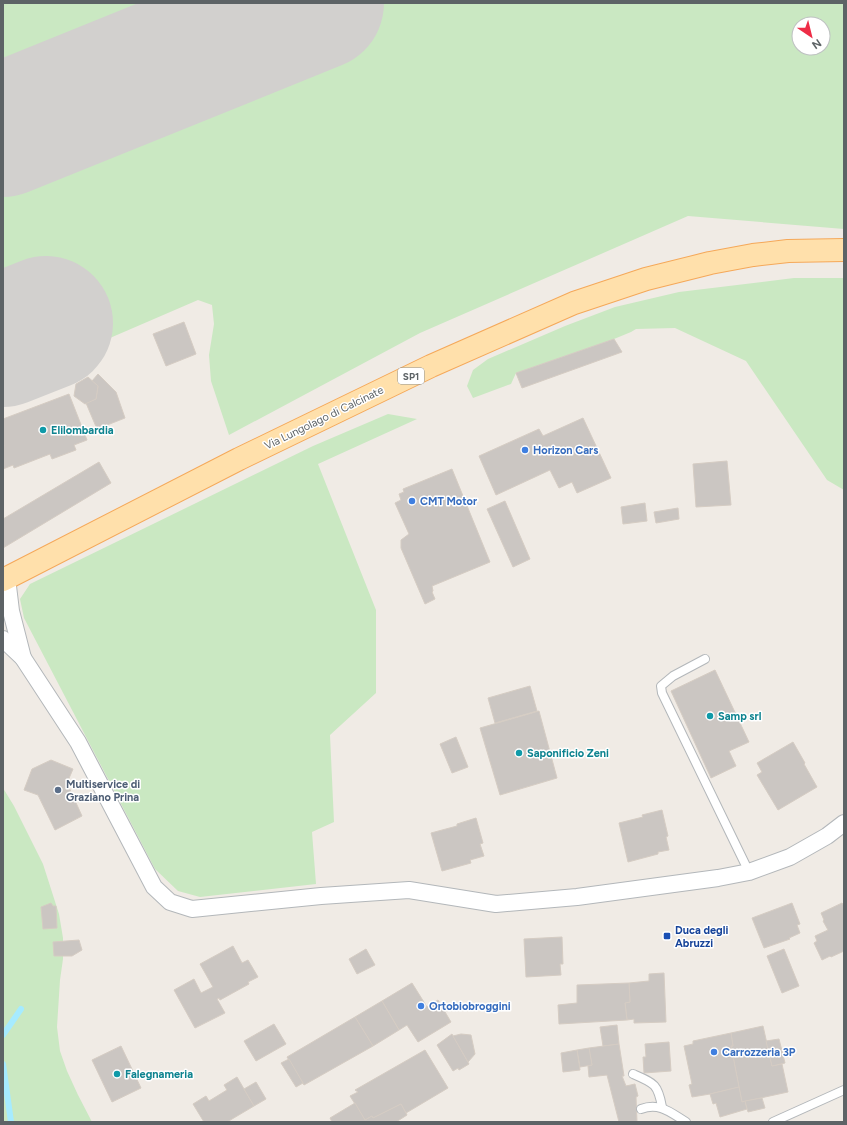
<svg xmlns="http://www.w3.org/2000/svg" width="847" height="1125" viewBox="0 0 847 1125" font-family="Figtree,sans-serif">
  <style>
    .green { fill: #cae8c2; fill-rule: evenodd }
    .lines { fill: none; stroke-linecap: round; stroke-linejoin: round }
    .stream { stroke: #a6ebff; stroke-width: 6 }
    .runway { stroke: #d2d0ce; stroke-width: 134 }
    .building { fill: #cbc6c2; stroke: #d5ccc3 }
    .service-casing { stroke: #b3b7ba; stroke-width: 10 }
    .minor-casing { stroke: #b3b7ba; stroke-width: 18 }
    .primary-casing { stroke: #f5a859; stroke-width: 24 }
    .service { stroke: #fff; stroke-width: 8 }
    .minor { stroke: #fff; stroke-width: 16 }
    .primary { stroke: #ffe0ab; stroke-width: 22 }
    .culture-dot { fill: #0f9aa8; stroke: #fff; stroke-width: 1.5 }
    .shop-dot { fill: #3f7fe0; stroke: #fff; stroke-width: 1.5 }
    .service-dot { fill: #5c6f8a; stroke: #fff; stroke-width: 1.5 }
    .transit-dot { fill: #1a4fb4; stroke: #fff; stroke-width: 1.5 }
    .labels { text-anchor: middle; dominant-baseline: central; stroke-width: 3; stroke-linejoin: round; paint-order: stroke }
    .shield { fill: #fff; stroke: #8e9294; stroke-width: 1 }
    .shield-label { font-size: 10px; font-weight: bold; fill: #5d6366 }
    .street-label { font-size: 11px; fill: #5d6366; stroke: #fff }
    .culture-label { font-size: 11px; font-weight: bold; fill: #0d838f; stroke: #fff; text-anchor: start }
    .shop-label { font-size: 11px; font-weight: bold; fill: #366cbe; stroke: #fff; text-anchor: start }
    .service-label { font-size: 11px; font-weight: bold; fill: #4e5e75; stroke: #fff; text-anchor: start }
    .transit-label { font-size: 11px; font-weight: bold; fill: #164399; stroke: #fff; text-anchor: start }
  </style>
  <rect width="100%" height="100%" fill="#f0ebe5"/>
  <!-- green -->
  <g class="green">
    <path d="M3 3H844V229L688 216 420 333 229 435 211 381 209 355 214 324 212 305 198 300 103 341 82 346 91 368 43 386 34 378 22 340 54 327 51 315 3 333ZM799 24H823V48H799Z"/>
    <path d="M794 278H844V490L827 480 746 361 675 328 636 329 631 332 614 339 516 373 511 384 473 398 467 386 473 370 488 359 565 326 615 307 679 292Z"/>
    <path d="M6 346 25 393 3 402V347Z"/>
    <path d="M388 414 417 419 318 464 376 610V693L330 735 334 822 312 832 316 884 200 897 178 891 155 869 24 618 20 599 30 584 313 446Z"/>
    <path d="M3 788 14 806 43 864 59 914 63 938V959L60 980 57 1027 60 1051 67 1071 78 1095 92 1122H3Z"/>
  </g>
  <g class="lines">
    <!-- stream -->
    <g class="stream">
      <path d="M3 1035 21 1009"/>
      <path d="M3 1064 11 1122"/>
    </g>
    <!-- runway -->
    <g class="runway">
      <path d="M3 130 317 3"/>
      <path d="M3 340 46 323"/>
    </g>
  </g>
  <!-- building -->
  <g class="building">
    <path d="M184 322 196 354 166 366 153 334Z"/>
    <path d="M614 339 622 352 522 388 516 373Z"/>
    <path d="M98 374 116 392 125 418 97 429 86 403 96 399 98 386 92 381Z"/>
    <path d="M88 377 98 386 96 399 85 404 74 396 76 384Z"/>
    <path d="M69 394 87 440 74 445 76 450 52 459 50 454 14 468 13 465 3 469V446H4L3 443V419Z"/>
    <path d="M583 418 611 478 577 493 572 482 559 488 550 470 496 495 479 456 539 429 543 436Z"/>
    <path d="M727 461 731 505 696 507 693 464Z"/>
    <path d="M99 462 111 483 3 548V519Z"/>
    <path d="M452 469 490 562 432 586 433 591 432 592 435 599 425 604 401 548V540L409 534 395 503 401 500 399 494 404 492 403 489Z"/>
    <path d="M505 501 530 559 513 567 487 509Z"/>
    <path d="M645 503 647 521 623 524 621 507Z"/>
    <path d="M678 508 679 519 656 523 654 512Z"/>
    <path d="M715 670 749 742 729 751 736 766 711 778 671 691Z"/>
    <path d="M530 686 537 711 495 723 488 698Z"/>
    <path d="M539 711 557 778 500 795 480 728Z"/>
    <path d="M456 737 468 767 452 773 440 744Z"/>
    <path d="M793 742 805 763 804 764 817 787 778 810 757 775 762 772 757 763Z"/>
    <path d="M51 760 73 769 67 783 82 816 55 830 38 795 24 790 32 769Z"/>
    <path d="M662 810 668 836 666 837 669 850 658 852V854L628 862 619 823 643 817 642 815Z"/>
    <path d="M476 818 483 843 480 844 484 856 470 860 471 863 442 871 431 833 457 826V824Z"/>
    <path d="M51 903 53 906H56L57 928 43 929 41 907Z"/>
    <path d="M792 903 800 924 797 925 800 933 789 938 790 939 764 948 752 918Z"/>
    <path d="M842 903 844 906V951L831 957 830 956 822 960 814 943 817 941 815 936 828 930 823 921 824 920 821 913Z"/>
    <path d="M562 937 563 964H560L561 975 526 977 524 939Z"/>
    <path d="M79 940 82 950 72 956H54L53 942Z"/>
    <path d="M233 946 242 963 248 960 258 977 248 982 249 984 220 1000 219 998 217 999 225 1013 195 1028 174 990 194 979 201 993 213 987 200 964Z"/>
    <path d="M366 949 375 965 357 974 349 959Z"/>
    <path d="M784 949 799 986 782 993 767 956Z"/>
    <path d="M664 973 666 1022 634 1023V1019L627 1020 625 1003 630 1002 629 983 649 981V974Z"/>
    <path d="M412 983 427 1007 438 1000 451 1022 418 1042 407 1025 399 1030 382 1001Z"/>
    <path d="M629 983 630 1002 625 1003 627 1020 559 1024 558 1005 577 1003V985Z"/>
    <path d="M382 1001 399 1030 373 1046 355 1017Z"/>
    <path d="M355 1017 373 1046 304 1085 287 1057Z"/>
    <path d="M274 1024 286 1044 256 1061 244 1041Z"/>
    <path d="M617 1025 619 1044 603 1046 600 1027Z"/>
    <path d="M763 1026 772 1066 782 1064 788 1092 742 1102 731 1046H733L731 1033Z"/>
    <path d="M731 1033 733 1046H731L739 1087 710 1094 692 1097 689 1085 692 1084 684 1046 693 1044V1041Z"/>
    <path d="M452 1034 469 1064 459 1070 458 1068 453 1071 437 1045Z"/>
    <path d="M461 1034 471 1035 475 1054 468 1062 453 1036Z"/>
    <path d="M779 1039 785 1063 772 1066 766 1041Z"/>
    <path d="M669 1042 671 1071 644 1073 643 1057H646L645 1044Z"/>
    <path d="M619 1044 624 1076H622L626 1086 635 1084 638 1096 636 1097 637 1122H619L607 1075 589 1077 588 1066 592 1065 589 1048Z"/>
    <path d="M121 1046 141 1088 112 1102 92 1060Z"/>
    <path d="M589 1048 592 1065 580 1067 577 1050Z"/>
    <path d="M425 1050 448 1088 406 1113 401 1104 373 1118 372 1116 365 1120 350 1096 358 1092 355 1090Z"/>
    <path d="M577 1050 580 1070 563 1072 561 1053Z"/>
    <path d="M289 1059 303 1083 296 1087 281 1063Z"/>
    <path d="M237 1077 254 1106 227 1122H204L193 1104 206 1096 209 1101 227 1090 224 1085Z"/>
    <path d="M256 1082 266 1099 254 1106 244 1089Z"/>
    <path d="M739 1087 742 1102 745 1101 747 1109 720 1117 716 1103 713 1104 710 1094Z"/>
    <path d="M762 1098 765 1108 748 1112 745 1101Z"/>
    <path d="M355 1103 365 1120 372 1116 373 1118 401 1104 407 1115 396 1122H332L330 1118Z"/>
  </g>
  <g class="lines">
    <defs>
      <g id="service">
        <path d="M705 659 673 676 661 686 662 693 749 872"/>
        <path d="M633 1074C654 1083 658 1084 662 1107"/>
        <path d="M641 1109C660 1102 671 1113 686 1122"/>
        <path d="M773 1122 844 1090"/>
      </g>
      <g id="minor">
        <path d="M7 578 11 611 23 658"/>
        <path d="M3 639 23 658 78 742 154 887 170 902 192 909 321 896 409 890 496 904 577 897 718 878 749 872 790 857 827 836 844 823"/>
      </g>
      <path id="primary" d="M3 580 239 459 431 366 574 303 646 279 710 263 753 255 788 251 844 250"/>
    </defs>
    <!-- service casing -->
    <use href="#service" class="service-casing"/>
    <!-- minor casing -->
    <use href="#minor" class="minor-casing"/>
    <!-- primary casing -->
    <use href="#primary" class="primary-casing"/>
    <!-- service -->
    <use href="#service" class="service"/>
    <!-- minor -->
    <use href="#minor" class="minor"/>
    <!-- primary -->
    <use href="#primary" class="primary"/>
  </g>
  <!-- markers -->
  <g class="culture-dot">
    <circle cx="43" cy="430" r="4"/>
    <circle cx="710" cy="716" r="4"/>
    <circle cx="519" cy="753" r="4"/>
    <circle cx="117" cy="1074" r="4"/>
  </g>
  <g class="shop-dot">
    <circle cx="525" cy="450" r="4"/>
    <circle cx="412" cy="501" r="4"/>
    <circle cx="421" cy="1006" r="4"/>
    <circle cx="714" cy="1052" r="4"/>
  </g>
  <circle class="service-dot" cx="58" cy="790" r="4"/>
  <rect class="transit-dot" x="663" y="932" width="8" height="8" rx="2"/>
  <g class="labels">
    <!-- shield labels -->
    <rect class="shield" x="398" y="368" width="26" height="16" rx="3"/>
    <g class="shield-label">
      <text x="411" y="376">SP1</text>
    </g>
    <!-- street labels -->
    <g class="street-label">
      <text transform="translate(324 418) rotate(-26)">Via Lungolago di Calcinate</text>
    </g>
    <!-- culture labels -->
    <g class="culture-label">
      <text x="51" y="430">Elilombardia</text>
      <text x="718" y="716">Samp srl</text>
      <text x="527" y="753">Saponificio Zeni</text>
      <text x="125" y="1074">Falegnameria</text>
    </g>
    <!-- shop labels -->
    <g class="shop-label">
      <text x="533" y="450">Horizon Cars</text>
      <text x="420" y="501">CMT Motor</text>
      <text x="429" y="1006">Ortobiobroggini</text>
      <text x="722" y="1052">Carrozzeria 3P</text>
    </g>
    <!-- service labels -->
    <g class="service-label">
      <text x="66" y="784">Multiservice di<tspan x="66" dy="13">Graziano Prina</tspan></text>
    </g>
    <!-- transit labels -->
    <g class="transit-label">
      <text x="675" y="930">Duca degli<tspan x="675" dy="13">Abruzzi</tspan></text>
    </g>
  </g>
  <!-- border -->
  <rect width="847" height="1125" fill="none" stroke="#5d6366" stroke-width="8"/>
  <!-- north arrow -->
  <g transform="translate(811 36) rotate(145)"><circle r="19" fill="#ffffff" stroke="#bec1c2"/>
  <path d="M0-3L7 15L0 10L-7 15Z" fill="#ee2d47"/>
  <text y="-6" font-size="11" font-weight="bold" text-anchor="middle" fill="#5d6366">N</text>
  </g>
</svg>
